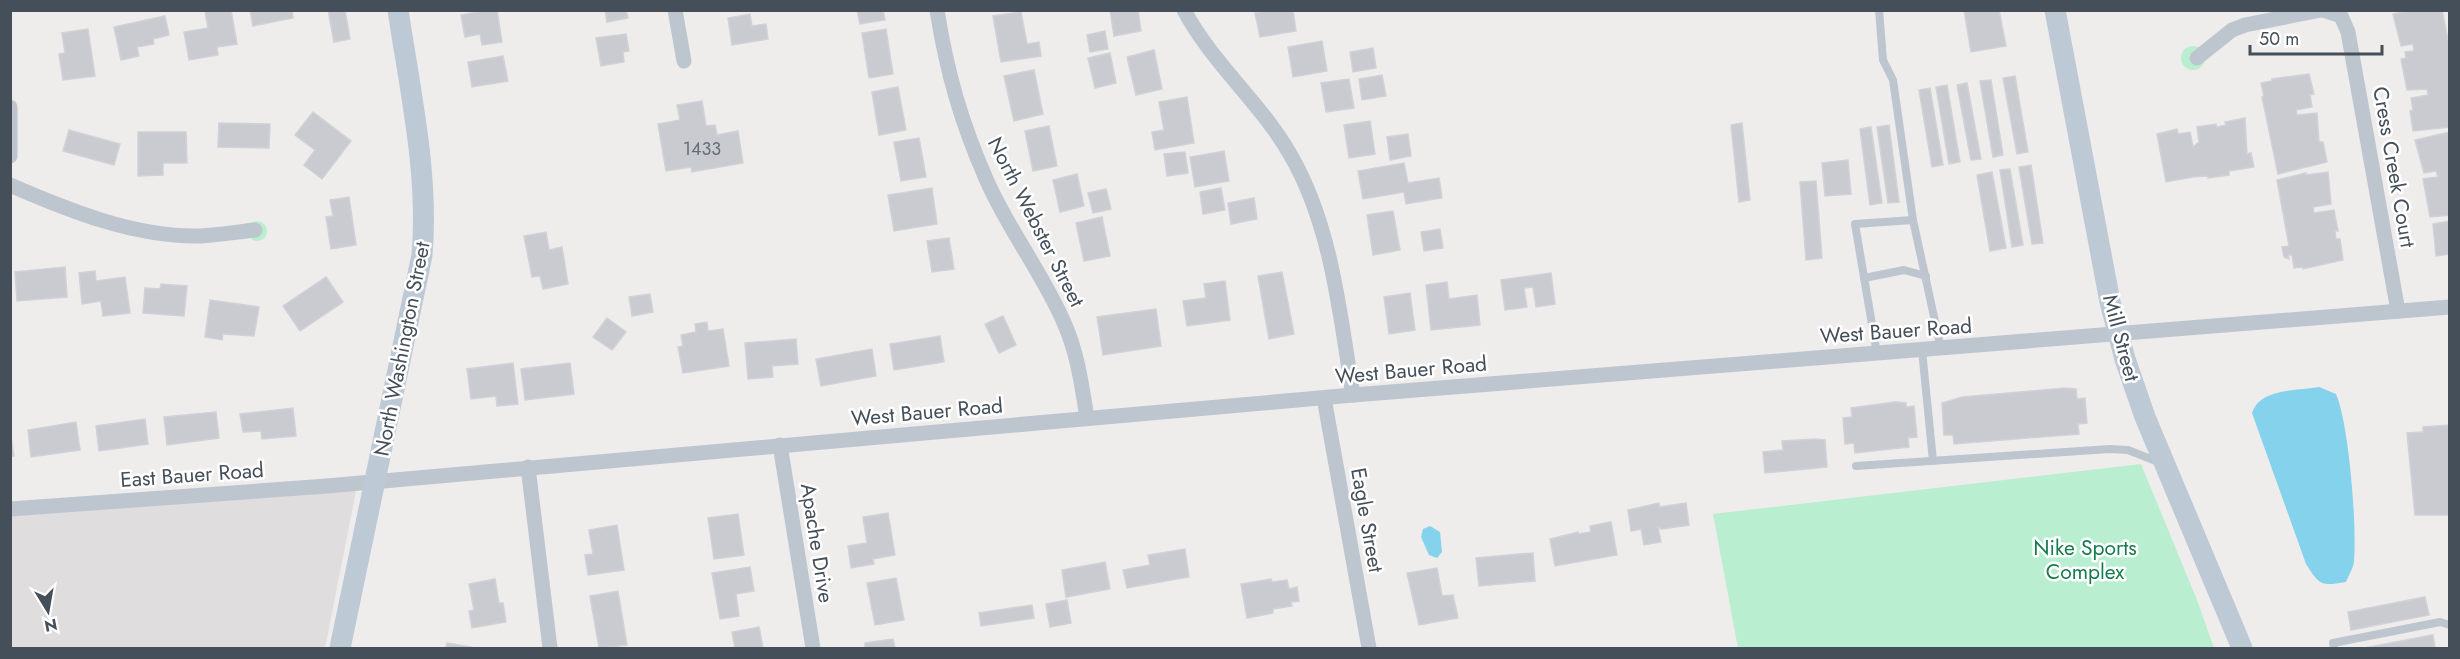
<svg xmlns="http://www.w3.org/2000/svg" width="2460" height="659" viewBox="0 0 2460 659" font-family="Jost,sans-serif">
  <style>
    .education { fill: #e0ddde }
    .green { fill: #b9eed0 }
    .water { fill: #85d2ec }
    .building { fill: #c9cbd1; stroke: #d0d2d8; stroke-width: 1.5 }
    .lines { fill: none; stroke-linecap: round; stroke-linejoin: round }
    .lane { stroke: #bdc6cf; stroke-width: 8 }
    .street { stroke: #bdc6cf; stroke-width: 15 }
    .secondary { stroke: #bec9d6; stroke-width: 21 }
    .labels { text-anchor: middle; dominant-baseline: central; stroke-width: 5; stroke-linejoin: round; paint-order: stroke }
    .number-label { font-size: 18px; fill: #666e78 }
    .street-label { font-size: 21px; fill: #454f5a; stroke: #fff }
    .park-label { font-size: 21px; fill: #167b4d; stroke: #fff }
  </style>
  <rect width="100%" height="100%" fill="#efecec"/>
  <!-- education -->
  <path class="education" d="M357 486 325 648H11V514Z"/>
  <!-- green -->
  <g class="green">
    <circle cx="2193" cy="58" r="12"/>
    <circle cx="257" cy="231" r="10"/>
    <path d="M2141 464 2197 600 2214 648H1738L1713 514Z"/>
  </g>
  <!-- water -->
  <g class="water">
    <path d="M2319 387 2336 394C2349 424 2357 526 2354 560 2354 567 2349 575 2346 582 2321 586 2320 586 2306 564L2252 413C2260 388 2296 391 2319 387Z"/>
    <path d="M1430 526 1440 532 1442 552 1437 558 1429 555 1421 537 1423 529Z"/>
  </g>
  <!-- building -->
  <g class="building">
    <path d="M231 10 237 44 217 47 218 55 189 60 184 32 208 28 205 11Z"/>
    <path d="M250 10H292L293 18 253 26Z"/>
    <path d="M328 10H345L350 39 334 42Z"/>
    <path d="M488 10H497L502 42 482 45 480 34 465 37 461 15Z"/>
    <path d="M605 10H626L628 18 607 22Z"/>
    <path d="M857 10H883L885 20 860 24Z"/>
    <path d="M1110 10H1138L1141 31 1114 36Z"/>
    <path d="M1268 10H1293L1296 31 1260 37 1255 13Z"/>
    <path d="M1964 10H1999L2006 46 1971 52Z"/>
    <path d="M2442 10 2450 50V127L2413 131 2410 111 2413 110 2411 98 2428 95 2427 89 2407 90 2401 59 2406 58 2405 52 2414 51 2413 44 2401 46 2393 14 2414 10Z"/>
    <path d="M1021 12 1027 44 1039 42 1041 56 1001 62 993 16Z"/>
    <path d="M750 14 752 26 766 24 768 39 732 45 728 18Z"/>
    <path d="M165 16 169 35 153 39 154 44 137 47 139 56 121 60 114 27Z"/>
    <path d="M88 29 95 76 63 80 59 54 65 53 62 33Z"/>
    <path d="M886 29 893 74 869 78 862 33Z"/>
    <path d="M1105 31 1108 49 1090 52 1087 35Z"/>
    <path d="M626 34 629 51 623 52 624 62 601 66 596 38Z"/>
    <path d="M1322 41 1327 71 1293 77 1288 47Z"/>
    <path d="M1373 48 1376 68 1353 72 1350 52Z"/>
    <path d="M1154 50 1162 89 1136 95 1127 57Z"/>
    <path d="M1110 53 1116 83 1095 88 1088 58Z"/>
    <path d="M503 56 508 81 472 87 468 62Z"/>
    <path d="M1034 70 1043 114 1014 121 1004 76Z"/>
    <path d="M2309 74 2314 94 2310 95 2312 107 2296 110 2297 115 2317 113 2319 142H2323L2327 162 2278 174 2262 97 2264 96 2261 83 2272 81V79Z"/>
    <path d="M1382 75 1386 96 1362 100 1359 79Z"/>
    <path d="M2015 76 2028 152 2017 154 2003 78Z"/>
    <path d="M1349 79 1354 108 1326 112 1321 83Z"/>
    <path d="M1991 80 2003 155 1993 157 1980 81Z"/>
    <path d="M1967 83 1981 159 1971 160 1957 85Z"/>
    <path d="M1947 85 1960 162 1949 164 1936 87Z"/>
    <path d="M898 87 906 130 879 135 872 92Z"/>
    <path d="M1930 88 1943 165 1932 167 1919 90Z"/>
    <path d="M1187 97 1194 143 1155 150 1152 132 1164 130 1159 102Z"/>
    <path d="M702 101 706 126 715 125 717 135 738 131 743 163 692 172 691 167 666 171 658 124 680 120 677 105Z"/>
    <path d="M313 112 351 141 322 179 304 165 315 150 295 135Z"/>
    <path d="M2245 118 2247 154 2251 153 2254 167 2229 171V175L2208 178V176L2193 177 2166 182 2157 134 2177 129 2178 134 2190 132 2193 147 2199 142 2197 127 2216 124 2217 127 2226 125 2225 122Z"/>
    <path d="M1370 121 1375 154 1349 158 1344 125Z"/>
    <path d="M219 123 270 124 269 148 218 147Z"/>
    <path d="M1742 123 1750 200 1739 202 1731 125Z"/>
    <path d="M1889 125 1899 202 1888 203 1877 127Z"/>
    <path d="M1049 126 1057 166 1033 171 1025 131Z"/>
    <path d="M1871 127 1882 203 1870 205 1860 129Z"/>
    <path d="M69 130 120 144 114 165 63 151Z"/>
    <path d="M138 132H186L187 163H163V175L138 176Z"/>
    <path d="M2450 132V215L2430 217 2423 179 2438 177 2436 171 2424 173 2415 140Z"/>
    <path d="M1408 134 1411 156 1390 160 1387 137Z"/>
    <path d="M919 138 926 177 901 181 894 142Z"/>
    <path d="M1224 151 1229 181 1195 187 1190 157Z"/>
    <path d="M1185 152 1188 173 1167 176 1164 154Z"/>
    <path d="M1848 160 1851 194 1825 196 1822 163Z"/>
    <path d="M1404 163 1408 183 1439 178 1442 198 1406 204 1404 192 1363 199 1358 171Z"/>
    <path d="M2031 165 2043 243 2032 244 2019 167Z"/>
    <path d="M2010 169 2023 245 2012 247 2000 170Z"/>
    <path d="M1992 172 2006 248 1990 251 1977 175Z"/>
    <path d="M2328 172 2331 204 2313 207 2314 213 2334 210 2338 231H2335L2336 239H2340L2343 260 2303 269 2302 267 2294 268 2292 255H2288L2289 259 2284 257 2282 247 2289 246 2277 180 2306 173V175Z"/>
    <path d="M1077 174 1084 206 1060 212 1053 180Z"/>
    <path d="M1816 181 1822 258 1806 260 1800 182Z"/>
    <path d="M932 188 937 224 894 231 888 195Z"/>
    <path d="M1221 188 1225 210 1203 214 1200 192Z"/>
    <path d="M1106 189 1111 209 1093 213 1088 193Z"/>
    <path d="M349 197 356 245 331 249 326 217 333 216 330 200Z"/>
    <path d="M1254 198 1257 219 1231 224 1228 203Z"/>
    <path d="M1393 211 1400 250 1373 255 1367 215Z"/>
    <path d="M1102 217 1110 256 1084 261 1076 223Z"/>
    <path d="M2450 221V254L2436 256 2433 224Z"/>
    <path d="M1440 229 1443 248 1424 251 1421 232Z"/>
    <path d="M546 232 549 250 562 247 568 284 543 289 540 276 532 277 524 236Z"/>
    <path d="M949 238 954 269 932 272 927 241Z"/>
    <path d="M65 267 67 297 17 301 15 272Z"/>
    <path d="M95 271 96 281 125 277 130 313 103 316 101 301 82 304 79 273Z"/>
    <path d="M1282 272 1294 334 1269 339 1258 276Z"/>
    <path d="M1551 273 1555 304 1536 307 1533 287 1524 288 1527 307 1505 310 1501 280Z"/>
    <path d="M326 277 343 302 300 331 283 306Z"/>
    <path d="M1225 281 1230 320 1187 326 1183 301 1206 298 1204 284Z"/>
    <path d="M1447 282 1449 299 1477 295 1480 325 1431 330 1426 285Z"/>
    <path d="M161 284 187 286 184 316 143 313 145 288 160 289Z"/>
    <path d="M1410 293 1415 330 1389 334 1384 297Z"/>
    <path d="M650 294 653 312 632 316 629 297Z"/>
    <path d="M210 300 259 307 254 336 223 334 222 340 205 337Z"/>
    <path d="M1156 309 1161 346 1103 355 1097 317Z"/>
    <path d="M1003 316 1016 345 999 353 985 324Z"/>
    <path d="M607 318 626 332 612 350 593 337Z"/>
    <path d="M707 322 708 331 723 329 729 366 683 373 678 347 683 346 681 335 696 332 695 324Z"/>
    <path d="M940 336 944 362 894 370 890 344Z"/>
    <path d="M796 339 798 364 772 366 773 377 748 379 745 343Z"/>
    <path d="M872 349 876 376 821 386 816 359Z"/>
    <path d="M513 363 518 404 497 406 496 396 471 399 467 369Z"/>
    <path d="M570 363 574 394 525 400 521 369Z"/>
    <path d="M2065 388 2076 389 2077 399 2085 398 2087 423 2078 424 2079 434 1954 444 1953 435H1944L1942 403 1962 397Z"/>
    <path d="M1895 402 1906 403V407L1914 406 1917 437 1908 438 1909 447 1855 453 1854 443 1845 444 1843 418 1852 417 1851 408Z"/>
    <path d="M293 408 296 436 262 439 261 431 243 432 240 414Z"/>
    <path d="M216 412 219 438 167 445 164 417Z"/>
    <path d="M145 419 148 444 99 451 96 426Z"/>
    <path d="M76 422 80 450 31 457 28 430Z"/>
    <path d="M2449 425 2450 515H2415L2407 433 2423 432V427Z"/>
    <path d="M10 432 14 456H10Z"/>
    <path d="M1815 439 1825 440 1827 467 1765 473 1763 452 1783 450 1782 441Z"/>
    <path d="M1659 503V507L1686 503 1689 525 1662 529 1658 527 1661 542 1644 545 1641 529 1631 531 1628 510Z"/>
    <path d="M888 513 895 555 873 559 874 564 851 568 848 546 867 543 863 517Z"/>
    <path d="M738 514 744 555 714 559 708 518Z"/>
    <path d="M1611 522 1617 555 1555 566 1550 539 1578 532V534L1591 532 1590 526Z"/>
    <path d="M617 525 624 570 588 575 585 555 593 554 589 530Z"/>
    <path d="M1185 549 1189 577 1127 588 1123 570 1150 565 1148 555Z"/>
    <path d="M1533 553 1535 581 1479 586 1476 558Z"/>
    <path d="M1105 562 1110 589 1066 597 1062 570Z"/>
    <path d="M750 567 754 591 736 594 739 616 720 619 712 573Z"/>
    <path d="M1437 568 1442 596 1453 595 1458 618 1419 625 1407 573Z"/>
    <path d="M896 578 904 620 875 625 867 583Z"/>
    <path d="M495 579 499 603H503L506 622 472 628 469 611 474 610 469 584Z"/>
    <path d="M1271 579 1272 582 1287 580 1289 589 1297 587 1299 601 1291 602 1292 606 1273 609V613L1247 618 1241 584Z"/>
    <path d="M618 591 627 645 599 648 590 596Z"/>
    <path d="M2425 597 2429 615 2351 630 2348 612Z"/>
    <path d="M1067 600 1071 623 1050 627 1046 604Z"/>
    <path d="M1032 605 1034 618 981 626 979 613Z"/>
    <path d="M759 627 763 648H735L732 632Z"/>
    <path d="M2433 635 2435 648H2364Z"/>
    <path d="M893 639 895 648H865V643Z"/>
    <path d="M447 643 471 647 470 648H446Z"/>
  </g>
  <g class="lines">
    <!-- lane -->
    <g class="lane">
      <path d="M1879 10 1883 60 1893 80 1913 220"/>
      <path d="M1864 278 1904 270 1926 276"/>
      <path d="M1922 350 1933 461"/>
      <path d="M1877 354 1855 224 1913 220 1941 349"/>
      <path d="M1856 466 2110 449 2128 450 2161 463"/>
      <path d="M2334 648 2333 643 2440 622 2450 625"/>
    </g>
    <!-- street -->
    <g class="street">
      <path d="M675 10 684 61"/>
      <path d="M937 10C947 73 961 122 987 181 1009 231 1044 275 1065 325 1078 355 1082 387 1087 418"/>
      <path d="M1184 10C1212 63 1260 102 1290 154 1332 226 1340 315 1353 395"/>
      <path d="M2323 10 2341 16 2348 32 2398 311"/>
      <path d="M2197 58 2232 30 2245 25 2321 10"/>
      <path d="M10 107V156"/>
      <path d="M10 185C70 211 134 237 200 236 218 235 237 232 255 230"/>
      <path d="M1324 398 1369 648"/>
      <path d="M780 445 813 648"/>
      <path d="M528 467 550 648"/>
      <path d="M10 509 327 486 1353 395 2450 307"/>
    </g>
    <!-- secondary -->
    <g class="secondary">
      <path d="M2055 10 2110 302 2125 359 2145 417 2242 648"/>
      <path d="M340 648 422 255C429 174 410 91 398 10"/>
    </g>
  </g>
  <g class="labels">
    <!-- number labels -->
    <g class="number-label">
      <text x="702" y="149">1433</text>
    </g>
    <!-- street labels -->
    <g class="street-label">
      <text transform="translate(2394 167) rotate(80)">Cress Creek Court</text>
      <text transform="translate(1036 222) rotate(63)">North Webster Street</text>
      <text transform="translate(1896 331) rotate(-4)">West Bauer Road</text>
      <text transform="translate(2121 338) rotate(75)">Mill Street</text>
      <text transform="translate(402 349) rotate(-79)">North Washington Street</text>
      <text transform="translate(1411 370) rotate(-5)">West Bauer Road</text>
      <text transform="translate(927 412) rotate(-5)">West Bauer Road</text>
      <text transform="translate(192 475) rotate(-4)">East Bauer Road</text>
      <text transform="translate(1367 520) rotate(80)">Eagle Street</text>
      <text transform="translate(817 543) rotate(81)">Apache Drive</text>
    </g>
    <!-- park labels -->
    <g class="park-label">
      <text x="2085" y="548">Nike Sports<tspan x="2085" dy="24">Complex</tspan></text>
    </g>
  </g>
  <!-- border -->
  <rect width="2460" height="659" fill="none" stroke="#454f5a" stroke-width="24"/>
  <!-- north arrow -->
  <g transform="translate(48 611) rotate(169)" stroke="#ffffff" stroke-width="4.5" paint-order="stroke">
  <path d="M0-4.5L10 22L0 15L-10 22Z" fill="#454f5a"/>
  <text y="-9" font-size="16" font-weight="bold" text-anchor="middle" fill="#454f5a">N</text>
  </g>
  <!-- scale -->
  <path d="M2250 45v9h132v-9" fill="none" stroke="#454f5a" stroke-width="3"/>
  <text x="2259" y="45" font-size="18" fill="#454f5a" stroke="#ffffff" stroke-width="4.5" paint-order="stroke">50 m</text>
</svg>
